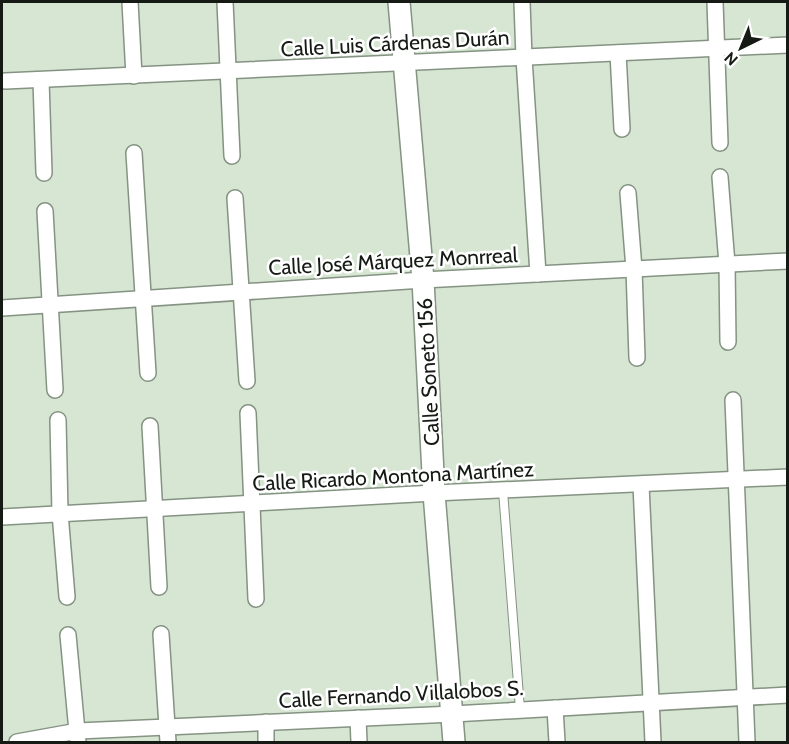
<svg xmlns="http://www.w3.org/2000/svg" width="789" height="744" viewBox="0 0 789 744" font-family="Cabin,sans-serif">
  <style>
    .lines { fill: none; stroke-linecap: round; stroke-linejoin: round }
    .lane-casing { stroke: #849382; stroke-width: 10 }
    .street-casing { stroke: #849382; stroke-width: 18 }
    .secondary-casing { stroke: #849382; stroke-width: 24 }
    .lane { stroke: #fff; stroke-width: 8 }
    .street { stroke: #fff; stroke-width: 15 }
    .secondary { stroke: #fff; stroke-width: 21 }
    .labels { text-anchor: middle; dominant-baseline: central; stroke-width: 5; stroke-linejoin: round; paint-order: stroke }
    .street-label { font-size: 21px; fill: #151b14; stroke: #fff }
  </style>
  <rect width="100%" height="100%" fill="#d6e6d3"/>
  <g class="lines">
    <defs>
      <path id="lane" d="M503 491 520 709"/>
      <g id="street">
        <path d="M130 2 134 76"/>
        <path d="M225 2 232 156"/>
        <path d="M522 2 524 58 538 274"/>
        <path d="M715 2 720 143"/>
        <path d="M618 53 622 129"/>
        <path d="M41 80 44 173"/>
        <path d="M5 81 788 45"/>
        <path d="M134 153 148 373"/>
        <path d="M720 177 727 264 728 342"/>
        <path d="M628 193 634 269 637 358"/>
        <path d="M235 198 247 381"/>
        <path d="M45 211 55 390"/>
        <path d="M2 308 423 280 788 261"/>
        <path d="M733 400 747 742"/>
        <path d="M248 413 256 599"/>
        <path d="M58 420 60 513 67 597"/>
        <path d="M150 426 159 587"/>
        <path d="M641 485 653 742"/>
        <path d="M2 517 434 493 788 477"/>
        <path d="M161 634 168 742"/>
        <path d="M68 635 78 742"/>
        <path d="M555 708 557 742"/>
        <path d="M358 718 359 742"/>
        <path d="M266 722V742"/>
        <path d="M17 742 78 731 453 714 788 695"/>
      </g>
      <path id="secondary" d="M399 2 423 280 434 493 454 742"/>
    </defs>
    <!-- lane casing -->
    <use href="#lane" class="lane-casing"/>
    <!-- street casing -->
    <use href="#street" class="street-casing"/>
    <!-- secondary casing -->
    <use href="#secondary" class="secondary-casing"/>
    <!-- lane -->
    <use href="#lane" class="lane"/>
    <!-- street -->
    <use href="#street" class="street"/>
    <!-- secondary -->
    <use href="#secondary" class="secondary"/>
  </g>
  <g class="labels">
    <!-- street labels -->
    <g class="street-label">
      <text transform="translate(395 43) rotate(-3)">Calle Luis Cárdenas Durán</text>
      <text transform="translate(393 261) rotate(-3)">Calle José Márquez Monrreal</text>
      <text transform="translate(428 372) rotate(-93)">Calle Soneto 156</text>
      <text transform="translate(393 476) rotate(-3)">Calle Ricardo Montona Martínez</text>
      <text transform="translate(401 694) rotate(-3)">Calle Fernando Villalobos S.</text>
    </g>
  </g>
  <!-- border -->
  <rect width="789" height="744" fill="none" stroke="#151b14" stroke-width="6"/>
  <!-- north arrow -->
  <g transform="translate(741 48) rotate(223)" stroke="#ffffff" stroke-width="4.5" paint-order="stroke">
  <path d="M0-4.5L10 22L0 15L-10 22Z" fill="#151b14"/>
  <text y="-9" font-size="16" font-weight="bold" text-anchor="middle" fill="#151b14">N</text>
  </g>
</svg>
